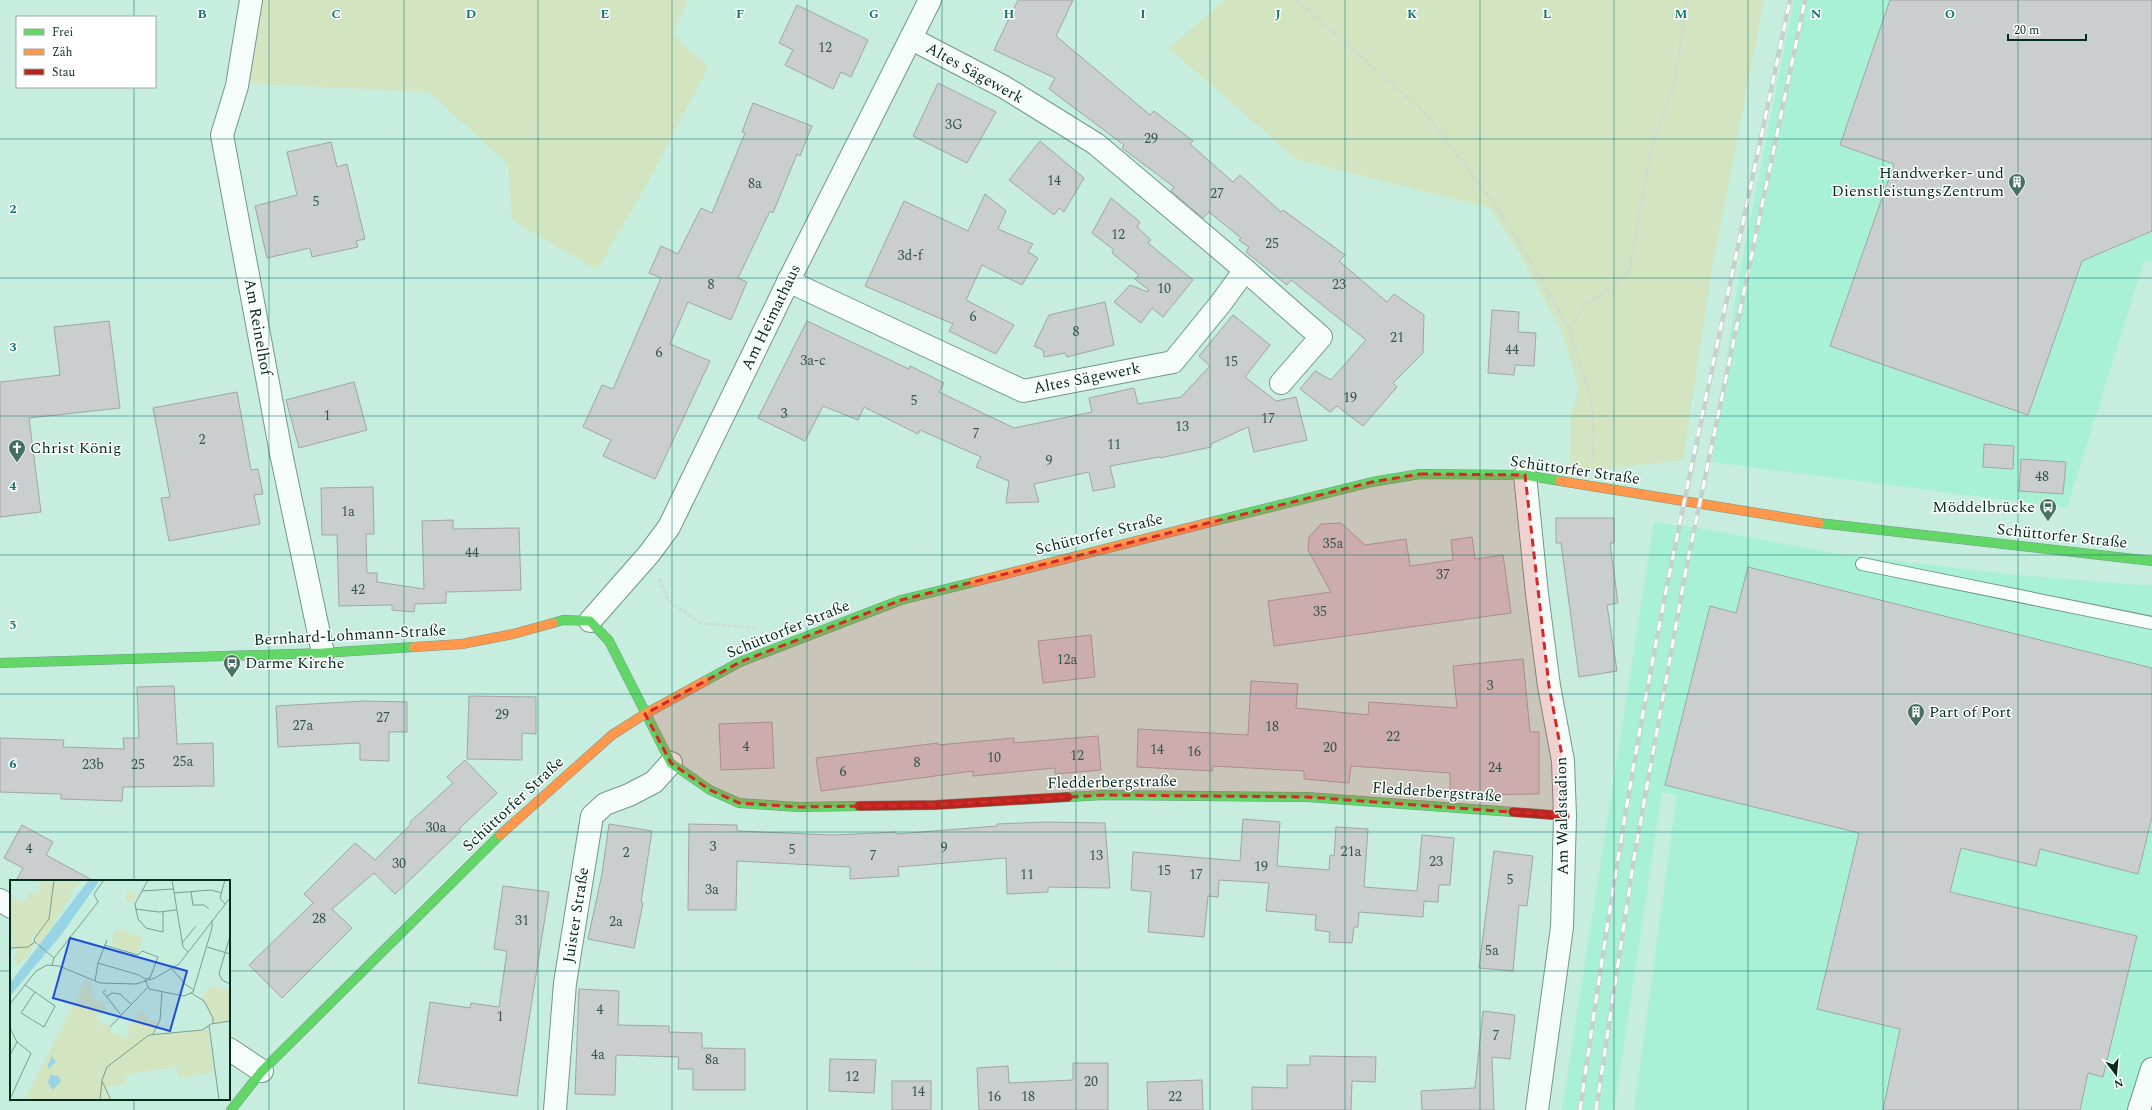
<svg xmlns="http://www.w3.org/2000/svg" width="2152" height="1110" viewBox="0 0 2152 1110" font-family="Spectral,serif">
  <style>
    .built { fill: #a9f1d5 }
    .green { fill: #d3e4c1 }
    .building { fill: #cacece; stroke: #a1a5a5 }
    .lines { fill: none; stroke-linecap: round; stroke-linejoin: round }
    .lane-casing { stroke: #71988a; stroke-width: 14 }
    .street-casing { stroke: #71988a; stroke-width: 24 }
    .fast-casing { stroke: #71988a; stroke-width: 10 }
    .slow-casing { stroke: #71988a; stroke-width: 10 }
    .jam-casing { stroke: #71988a; stroke-width: 10 }
    .path { stroke: #cddad4; stroke-width: 2.5; stroke-dasharray: 4 2; stroke-linecap: butt }
    .lane { stroke: #f6fcfa; stroke-width: 12 }
    .street { stroke: #f6fcfa; stroke-width: 22 }
    .fast { stroke: #63d668; stroke-width: 9 }
    .slow { stroke: #ff974d; stroke-width: 9 }
    .jam { stroke: #b3261e; stroke-width: 9 }
    .rail-casing { stroke: #c4d1cc; stroke-width: 4.5 }
    .rail { stroke: #fff; stroke-width: 3; stroke-dasharray: 9; stroke-linecap: butt }
    .marked { fill: #d62828; fill-opacity: 0.2; stroke: #d62828; stroke-width: 3; stroke-dasharray: 8 5; stroke-linejoin: round }
    .grid { fill: none; stroke: #0f766e; stroke-width: 1; stroke-opacity: 0.55 }
    .labels { text-anchor: middle; dominant-baseline: central; stroke-width: 3; stroke-linejoin: round; paint-order: stroke }
    .number-label { font-size: 14px; fill: #36544b }
    .street-label { font-size: 16px; fill: #042c1f; stroke: #fff }
    .poi-label { font-size: 16px; fill: #042c1f; stroke: #fff; text-anchor: start }
    .inset-road { fill: none; stroke: #78a091; stroke-width: 1 }
    .view { fill: #1d4ed8; fill-opacity: 0.15; stroke: #1d4ed8; stroke-width: 2 }
    .inset-edge { fill: none; stroke: #042c1f; stroke-width: 2 }
    .grid-label { font-size: 13px; text-anchor: middle; font-weight: bold; fill: #0f766e; stroke: #fff; stroke-width: 3; stroke-linejoin: round; paint-order: stroke }
  </style>
  <rect width="100%" height="100%" fill="#c6eddd"/>
  <!-- built -->
  <g class="built">
    <path d="M1794 0H2152V263L2144 261 2067 508 1712 462 1739 276Z"/>
    <path d="M1654 522 1709 530 1840 554 2015 575 2152 586V1110H1634L1677 795 1662 792 1614 1110H1562Z"/>
  </g>
  <!-- green -->
  <g class="green">
    <path d="M243 0H688L673 34 708 67 654 171 597 270 512 220 508 164 429 92 258 84 230 81Z"/>
    <path d="M1225 0H1764L1711 274 1683 460 1570 473 1571 416 1579 389 1563 333 1521 256 1490 208 1296 159 1169 48Z"/>
  </g>
  <!-- building -->
  <g class="building">
    <path d="M1018 0H1073L1056 36 1150 115 1154 111 1193 141 1190 144 1233 182 1240 175 1281 212 1283 210 1345 255 1339 261 1387 302 1394 294 1424 315 1423 353 1393 383 1397 387 1363 426 1337 406 1330 412 1300 389 1315 371 1331 380 1366 340 1291 280 1287 285 1246 252 1249 247 1239 240 1241 238 1209 212 1203 218 1171 191 1174 187 1122 148 1124 145 1049 89 1055 78 994 50Z"/>
    <path d="M1890 0H2152V231L2082 261 2028 415 1830 346 1894 164 1840 145Z"/>
    <path d="M797 5 868 40 851 77 841 72 833 89 785 65 793 50 779 43Z"/>
    <path d="M938 83 996 112 967 163 913 136Z"/>
    <path d="M753 103 812 126 800 156 797 154 773 213 770 211 738 278 747 282 731 320 688 302 670 344 710 361 655 479 603 456 611 440 583 427 602 385 613 389 661 278 649 273 661 246 678 254 701 208 712 213 745 133 742 132Z"/>
    <path d="M1040 141 1084 178 1064 212 1059 208 1054 215 1009 180Z"/>
    <path d="M331 142 337 167 347 164 365 239 356 241 358 247 312 257 310 248 267 258 255 206 297 195 287 152Z"/>
    <path d="M985 194 1006 211 998 229 1033 244 1028 252 1038 258 1022 285 982 265 966 300 1014 325 996 354 949 331 953 324 865 286 904 201 968 231Z"/>
    <path d="M1111 198 1140 222 1137 227 1151 240 1148 243 1193 280 1163 317 1152 308 1141 323 1114 302 1130 285 1148 292 1149 290 1135 279 1139 275 1112 253 1114 250 1092 233Z"/>
    <path d="M1105 302 1114 345 1067 357 1065 353 1044 357 1043 350 1034 346 1049 315Z"/>
    <path d="M1492 310 1519 312 1518 332 1536 333 1534 366 1515 365 1514 375 1488 373Z"/>
    <path d="M1233 315 1270 345 1245 377 1276 401 1296 397 1307 440 1254 452 1248 427 1211 444V447L1160 458 1159 457 1110 466 1115 487 1093 491 1089 472 1034 484 1039 502 1006 503 1009 481 976 467 981 457 920 430 918 434 864 407 858 420 823 406 805 441 758 418 807 321 909 369 910 366 944 383 939 392 1014 428 1092 412 1089 398 1134 388 1138 404 1181 397 1210 366 1199 356Z"/>
    <path d="M109 321 120 408 29 418 41 512 0 517V382L60 375 54 327Z"/>
    <path d="M354 382 367 430 299 448 286 400Z"/>
    <path d="M237 392 251 470 258 469 263 494 254 495 260 524 169 541 161 498 170 497 153 408Z"/>
    <path d="M1984 444 2014 446 2013 469 1983 467Z"/>
    <path d="M2021 459 2066 462 2063 494 2019 491Z"/>
    <path d="M373 487 374 534H366L367 573H377V582L424 589 422 521 453 520V529L519 528 521 590 446 592V603L415 604 414 612 392 610V605L339 606 337 535H322L321 488Z"/>
    <path d="M1556 518H1614V543H1610L1618 603 1607 605 1617 671 1579 677 1561 543H1556Z"/>
    <path d="M1341 523 1365 545 1406 539 1410 566 1453 560 1451 540 1472 537 1475 559 1503 555 1511 613 1274 646 1268 601 1331 592 1308 550 1309 537 1321 524Z"/>
    <path d="M1748 567 2152 668V817L2138 874 2040 849 2036 866 1961 848 1950 892 2137 936 2103 1077 2088 1073 2080 1110H1883L1900 1029 1817 1009 1859 833 1665 785 1710 606 1736 613Z"/>
    <path d="M1091 635 1095 677 1043 683 1038 641Z"/>
    <path d="M1523 659 1530 732H1539V794L1450 795V773L1351 766 1349 783 1304 779V771L1213 766 1212 771 1137 767 1138 729 1248 735 1251 681 1298 684 1296 708 1368 715 1369 702 1457 708 1453 666Z"/>
    <path d="M174 686 177 744 213 743 214 786 123 787 122 801 61 799V794L0 792V738L64 740 63 747 124 749 123 738H139L137 687Z"/>
    <path d="M469 696 536 697V734L522 733V760L467 759Z"/>
    <path d="M364 701 407 702V732H389V761L360 760V743L278 747 276 706Z"/>
    <path d="M772 722 774 768 721 770 719 724Z"/>
    <path d="M1098 736 1101 770 1055 774V768L973 776V771L821 791 816 758 938 743V745L1014 738V743Z"/>
    <path d="M465 760 497 793 459 829 461 831 395 894 374 873 332 909 352 928 282 998 249 965 313 903 304 894 355 843 375 860 411 824 410 822 453 783 447 777Z"/>
    <path d="M1243 819 1280 822 1277 866 1329 870 1330 855 1334 856 1336 827 1368 829 1364 887 1417 891 1422 835 1454 838 1450 885H1439L1438 902 1424 901 1423 917 1359 912 1358 927H1354L1352 943 1329 942 1330 932 1315 930 1316 915 1266 911 1269 883 1219 880 1218 897 1208 896 1204 937 1148 932 1151 892 1131 890 1133 852 1240 861Z"/>
    <path d="M1044 822 1105 823 1110 888 1048 887V892L1007 894 1006 858 898 867 899 876 850 879V867L737 861 736 910H688L689 824 737 825V831L833 835 896 832V834L997 826V824Z"/>
    <path d="M609 824 652 831 641 902 643 903 634 948 588 939 602 874Z"/>
    <path d="M22 825 53 842 46 855 94 881H16L23 868 4 858Z"/>
    <path d="M1494 851 1533 856 1527 906 1519 905 1513 971 1479 968Z"/>
    <path d="M503 886 549 892 517 1096 418 1083 430 1002 470 1008 471 1003 499 1007 507 951 494 949Z"/>
    <path d="M579 989 619 991 618 1025 669 1026V1032L702 1033V1048L745 1049V1090H693V1069H678L679 1057 616 1055 615 1095 575 1094Z"/>
    <path d="M1483 1011 1515 1015 1510 1059 1492 1057 1494 1110H1422L1421 1091 1475 1088Z"/>
    <path d="M1310 1056 1376 1057 1375 1082 1352 1081 1351 1110H1252V1087L1287 1088V1065H1310Z"/>
    <path d="M830 1059 876 1060 874 1093 829 1091Z"/>
    <path d="M1073 1063H1108V1110H979L977 1068 1008 1066 1009 1083 1073 1080Z"/>
    <path d="M1202 1080 1203 1110H1148L1147 1082Z"/>
    <rect x="892" y="1081" width="39" height="29"/>
  </g>
  <g class="lines">
    <defs>
      <path id="lane" d="M1862 564 2152 623"/>
      <g id="street">
        <path d="M251 0 237 86 222 135 281 453 323 653"/>
        <path d="M912 39 1004 87 1096 144 1245 270 1321 337 1281 383"/>
        <path d="M788 281 1023 391 1173 362 1221 303 1245 270"/>
        <path d="M1525 475 1537 594 1549 686 1563 761 1565 816 1562 927 1537 1110"/>
        <path d="M590 621 649 554 669 527 790 278 930 0"/>
        <path d="M0 900 11 907"/>
        <path d="M229 1049 262 1071"/>
        <path d="M555 1110 565 983 592 816 605 804 629 795 654 782 671 763"/>
        <path d="M2139 1110 2152 1069"/>
      </g>
      <g id="fast">
        <path d="M1215 521 1372 482 1420 474 1525 475 1560 481"/>
        <path d="M1819 523 2152 561"/>
        <path d="M553 623 563 620 590 621 609 641 671 763 710 790 739 803 798 807 859 806"/>
        <path d="M0 663 323 653 414 647"/>
        <path d="M705 681 740 662 901 600 974 582"/>
        <path d="M1068 797 1104 795 1307 797 1513 812"/>
        <path d="M231 1110 262 1071 500 835"/>
      </g>
      <g id="slow">
        <path d="M1560 481 1819 523"/>
        <path d="M974 582 1215 521"/>
        <path d="M414 647 462 644 513 634 553 623"/>
        <path d="M500 835 612 735 645 714 705 681"/>
      </g>
      <g id="jam">
        <path d="M859 806 935 805 1068 797"/>
        <path d="M1513 812 1565 816"/>
      </g>
    </defs>
    <!-- lane casing -->
    <use href="#lane" class="lane-casing"/>
    <!-- street casing -->
    <use href="#street" class="street-casing"/>
    <!-- fast casing -->
    <use href="#fast" class="fast-casing"/>
    <!-- slow casing -->
    <use href="#slow" class="slow-casing"/>
    <!-- jam casing -->
    <use href="#jam" class="jam-casing"/>
    <!-- path -->
    <g class="path">
      <path d="M1297 0 1426 114 1496 206 1527 255 1570 330 1593 409V463"/>
      <path d="M1570 330 1583 306 1611 289 1630 269 1652 144 1675 83 1687 0"/>
      <path d="M659 579 668 600 700 623 755 628"/>
    </g>
    <!-- lane -->
    <use href="#lane" class="lane"/>
    <!-- street -->
    <use href="#street" class="street"/>
    <!-- fast -->
    <use href="#fast" class="fast"/>
    <!-- slow -->
    <use href="#slow" class="slow"/>
    <!-- jam -->
    <use href="#jam" class="jam"/>
    <defs>
      <g id="rail">
        <path d="M1580 1110C1606 927 1635 743 1672 561 1710 374 1751 187 1790 0"/>
        <path d="M1596 1110 1634 858 1687 564 1805 0"/>
      </g>
    </defs>
    <!-- rail casing -->
    <use href="#rail" class="rail-casing"/>
    <!-- rail -->
    <use href="#rail" class="rail"/>
  </g>
  <!-- marked area -->
  <path class="marked" d="M1420 474 1525 475 1549 686 1563 761 1565 816 1307 797 1104 795 935 805 798 807 739 803 710 790 671 763 645 714 740 662 901 600 1372 482Z"/>
  <!-- grid -->
  <path class="grid" d="M134 0V17M269 0V1110M404 0V1110M538 0V1110M672 0V1110M807 0V1110M942 0V1110M1076 0V1110M1210 0V1110M1345 0V1110M1480 0V1110M1614 0V1110M1748 0V1110M1883 0V1110M2018 0V1110M134 87V881M0 139H2152M0 278H2152M0 416H2152M0 555H2152M0 694H2152M0 832H2152M0 971H11M229 971H2152M134 1099V1110"/>
  <!-- icons -->
  <defs>
    <symbol id="building-pin" viewBox="-11 -11 22 30"><path d="M0 17L-7.5 6A9.5 9.5 0 1 1 7.5 6Z" fill="#487062" stroke="#fff"/><path d="M-4-6H4V6H1V3H-1V6H-4ZM-2.5-4.3h1.7v1.8h-1.7ZM.8-4.3h1.7v1.8H.8ZM-2.5-1h1.7V.8h-1.7ZM.8-1h1.7V.8H.8Z" fill="#fff"/></symbol>
    <symbol id="church-pin" viewBox="-11 -11 22 30"><path d="M0 17L-7.5 6A9.5 9.5 0 1 1 7.5 6Z" fill="#487062" stroke="#fff"/><path d="M-1.2-6h2.4v3.5h3.3v2.4h-3.3V6h-2.4V-.1h-3.3v-2.4h3.3Z" fill="#fff"/></symbol>
    <symbol id="bus-pin" viewBox="-11 -11 22 30"><path d="M0 17L-7.5 6A9.5 9.5 0 1 1 7.5 6Z" fill="#487062" stroke="#fff"/><path d="M-5-6H5V4H4V6H2V4H-2V6H-4V4H-5ZM-3.5-4V0h7V-4ZM-3.5 1.2v1.5H-2V1.2ZM2 1.2v1.5H3.5V1.2Z" fill="#fff"/></symbol>
  </defs>
  <g fill-rule="evenodd">
    <use href="#building-pin" x="2007" y="172" width="20" height="27"/>
    <use href="#church-pin" x="7" y="438" width="20" height="27"/>
    <use href="#bus-pin" x="2038" y="497" width="20" height="27"/>
    <use href="#bus-pin" x="222" y="653" width="20" height="27"/>
    <use href="#building-pin" x="1906" y="702" width="20" height="27"/>
  </g>
  <g class="labels">
    <!-- number labels -->
    <g class="number-label">
      <text x="825" y="47">12</text>
      <text x="954" y="124">3G</text>
      <text x="1151" y="138">29</text>
      <text x="1054" y="180">14</text>
      <text x="755" y="183">8a</text>
      <text x="1217" y="193">27</text>
      <text x="316" y="201">5</text>
      <text x="1118" y="234">12</text>
      <text x="1272" y="243">25</text>
      <text x="910" y="255">3d-f</text>
      <text x="711" y="284">8</text>
      <text x="1339" y="284">23</text>
      <text x="1164" y="288">10</text>
      <text x="973" y="316">6</text>
      <text x="1076" y="331">8</text>
      <text x="1397" y="337">21</text>
      <text x="1512" y="349">44</text>
      <text x="659" y="352">6</text>
      <text x="813" y="360">3a-c</text>
      <text x="1231" y="361">15</text>
      <text x="1350" y="397">19</text>
      <text x="914" y="400">5</text>
      <text x="784" y="413">3</text>
      <text x="327" y="415">1</text>
      <text x="1268" y="418">17</text>
      <text x="1182" y="426">13</text>
      <text x="976" y="433">7</text>
      <text x="202" y="439">2</text>
      <text x="1114" y="444">11</text>
      <text x="1049" y="460">9</text>
      <text x="2042" y="476">48</text>
      <text x="348" y="511">1a</text>
      <text x="1333" y="543">35a</text>
      <text x="472" y="552">44</text>
      <text x="1443" y="574">37</text>
      <text x="358" y="589">42</text>
      <text x="1320" y="611">35</text>
      <text x="1067" y="659">12a</text>
      <text x="1490" y="685">3</text>
      <text x="502" y="714">29</text>
      <text x="383" y="717">27</text>
      <text x="303" y="725">27a</text>
      <text x="1272" y="726">18</text>
      <text x="1393" y="736">22</text>
      <text x="746" y="746">4</text>
      <text x="1330" y="747">20</text>
      <text x="1157" y="749">14</text>
      <text x="1194" y="751">16</text>
      <text x="1077" y="755">12</text>
      <text x="994" y="757">10</text>
      <text x="183" y="761">25a</text>
      <text x="917" y="762">8</text>
      <text x="93" y="764">23b</text>
      <text x="138" y="764">25</text>
      <text x="1495" y="767">24</text>
      <text x="843" y="771">6</text>
      <text x="436" y="827">30a</text>
      <text x="713" y="846">3</text>
      <text x="944" y="847">9</text>
      <text x="29" y="848">4</text>
      <text x="792" y="849">5</text>
      <text x="1351" y="851">21a</text>
      <text x="626" y="852">2</text>
      <text x="873" y="855">7</text>
      <text x="1096" y="855">13</text>
      <text x="1436" y="861">23</text>
      <text x="399" y="863">30</text>
      <text x="1261" y="866">19</text>
      <text x="1164" y="870">15</text>
      <text x="1027" y="874">11</text>
      <text x="1196" y="874">17</text>
      <text x="1510" y="879">5</text>
      <text x="712" y="889">3a</text>
      <text x="319" y="918">28</text>
      <text x="522" y="920">31</text>
      <text x="616" y="921">2a</text>
      <text x="1492" y="950">5a</text>
      <text x="600" y="1009">4</text>
      <text x="500" y="1016">1</text>
      <text x="1496" y="1035">7</text>
      <text x="598" y="1054">4a</text>
      <text x="712" y="1059">8a</text>
      <text x="852" y="1076">12</text>
      <text x="1091" y="1081">20</text>
      <text x="918" y="1091">14</text>
      <text x="994" y="1096">16</text>
      <text x="1028" y="1096">18</text>
      <text x="1175" y="1096">22</text>
    </g>
    <!-- street labels -->
    <g class="street-label">
      <text transform="translate(975 73) rotate(29)">Altes Sägewerk</text>
      <text transform="translate(771 317) rotate(-64)">Am Heimathaus</text>
      <text transform="translate(258 327) rotate(80)">Am Reinelhof</text>
      <text transform="translate(1087 378) rotate(-11)">Altes Sägewerk</text>
      <text transform="translate(1575 470) rotate(8)">Schüttorfer Straße</text>
      <text transform="translate(1099 534) rotate(-14)">Schüttorfer Straße</text>
      <text transform="translate(2062 536) rotate(6)">Schüttorfer Straße</text>
      <text transform="translate(788 629) rotate(-22)">Schüttorfer Straße</text>
      <text transform="translate(350 635) rotate(-3)">Bernhard-Lohmann-Straße</text>
      <text transform="translate(1112 782) rotate(-1)">Fledderbergstraße</text>
      <text transform="translate(1437 792) rotate(4)">Fledderbergstraße</text>
      <text transform="translate(513 804) rotate(-43)">Schüttorfer Straße</text>
      <text transform="translate(1562 816) rotate(-91)">Am Waldstadion</text>
      <text transform="translate(576 915) rotate(-81)">Juister Straße</text>
    </g>
    <!-- poi labels -->
    <g class="poi-label">
      <text x="2004" y="173" text-anchor="end">Handwerker- und<tspan x="2004" dy="18">DienstleistungsZentrum</tspan></text>
      <text x="30" y="448">Christ König</text>
      <text x="2035" y="507" text-anchor="end">Möddelbrücke</text>
      <text x="245" y="663">Darme Kirche</text>
      <text x="1929" y="712">Part of Port</text>
    </g>
  </g>
  <!-- overview -->
  <g transform="translate(10 880)">
    <rect width="220" height="220" fill="#c6eddd"/>
    <path d="M32 0 44 4 45 0H73L58 13 62 15 30 64 25 59 29 51 21 58 24 63 18 75 8 85 3 79 9 70 2 66 3 58 0 55V16L15 22 19 13 28 14ZM115.5 17a5.5 5.5 0 1 1 11 0a5.5 5.5 0 1 1-11 0ZM106 49 133 57 128 73 101 65ZM76 100 82 101V117L92 122 97 130 85 136 93 145 98 144 102 154H108L116 158 121 154 116 148 132 127 138 139 149 143 144 154 192 150 198 146 204 192 169 198 167 187 115 194V205L94 207 101 220H15ZM40 196 51 201 47 206H38ZM202 106 220 111V141L203 144 195 120 191 117Z" fill="#d3e4c1" fill-rule="evenodd"/>
    <path d="M79 0H90L51 55 0 116V103ZM42 176 46 182 39 188 40 195 48 196 51 201 43 210 38 203 40 196 38 185Z" fill="#96d4e6"/>
    <path class="inset-road" d="M138 0 125 24 128 39 136 48 153 52V32M162 0 173 67 178 72M132 11 163 9M181 12 183 25H194L199 29M164 13 201 10 212 13M215 24 210 18 215 0M125 29 149 32 166 30M220 56 209 94 212 100 220 104M172 63 186 46M94 65 128 75 132 71 148 77 140 98 135 99M197 67 220 74M0 68 18 67 25 62M44 78 25 62 24 59 39 39 44 0M88 83 129 95 135 99M42 85 44 78 88 22 84 14 94 0M162 89 176 105 184 110M135 100 139 109 174 116 183 112 202 48V40M85 101 88 83 97 60M15 105 45 126 34 147 11 133 25 112M96 110 93 112 111 135M181 113 194 121 203 138V144M96 117 102 113 110 114 121 124M0 124 26 91 37 85 49 86 90 103 126 104 145 98 169 84 220 18M199 145 209 220M100 147 137 108M0 148 7 162 21 173 1 217M143 154 150 140 152 111M0 175 7 162M92 201 101 220M90 220 92 200 97 187 139 155 192 150 201 144 220 141"/>
    <path class="view" d="M60 58 177 91 160 151 43 118Z"/>
    <rect width="220" height="220" class="inset-edge"/>
  </g>
  <g class="grid-label">
    <text x="202" y="18">B</text>
    <text x="336" y="18">C</text>
    <text x="471" y="18">D</text>
    <text x="605" y="18">E</text>
    <text x="740" y="18">F</text>
    <text x="874" y="18">G</text>
    <text x="1009" y="18">H</text>
    <text x="1143" y="18">I</text>
    <text x="1278" y="18">J</text>
    <text x="1412" y="18">K</text>
    <text x="1547" y="18">L</text>
    <text x="1681" y="18">M</text>
    <text x="1816" y="18">N</text>
    <text x="1950" y="18">O</text>
    <text x="13" y="213">2</text>
    <text x="13" y="351">3</text>
    <text x="13" y="490">4</text>
    <text x="13" y="629">5</text>
    <text x="13" y="768">6</text>
  </g>
  <!-- legend -->
  <rect x="16" y="16" width="140" height="72" fill="#ffffff" stroke="#9baba5"/>
  <rect x="24" y="29" width="20" height="6" fill="#63d668" stroke="#9baba5"/>
  <text x="52" y="36" font-size="12" fill="#042c1f">Frei</text>
  <rect x="24" y="49" width="20" height="6" fill="#ff974d" stroke="#9baba5"/>
  <text x="52" y="56" font-size="12" fill="#042c1f">Zäh</text>
  <rect x="24" y="69" width="20" height="6" fill="#b3261e" stroke="#9baba5"/>
  <text x="52" y="76" font-size="12" fill="#042c1f">Stau</text>
  <!-- north arrow -->
  <g transform="translate(2116 1074) rotate(164)" stroke="#ffffff" stroke-width="3" paint-order="stroke">
  <path d="M0-3L7 15L0 10L-7 15Z" fill="#042c1f"/>
  <text y="-6" font-size="11" font-weight="bold" text-anchor="middle" fill="#042c1f">N</text>
  </g>
  <!-- scale -->
  <path d="M2008 34v6h78v-6" fill="none" stroke="#042c1f" stroke-width="2"/>
  <text x="2014" y="34" font-size="12" fill="#042c1f" stroke="#ffffff" stroke-width="3" paint-order="stroke">20 m</text>
</svg>
